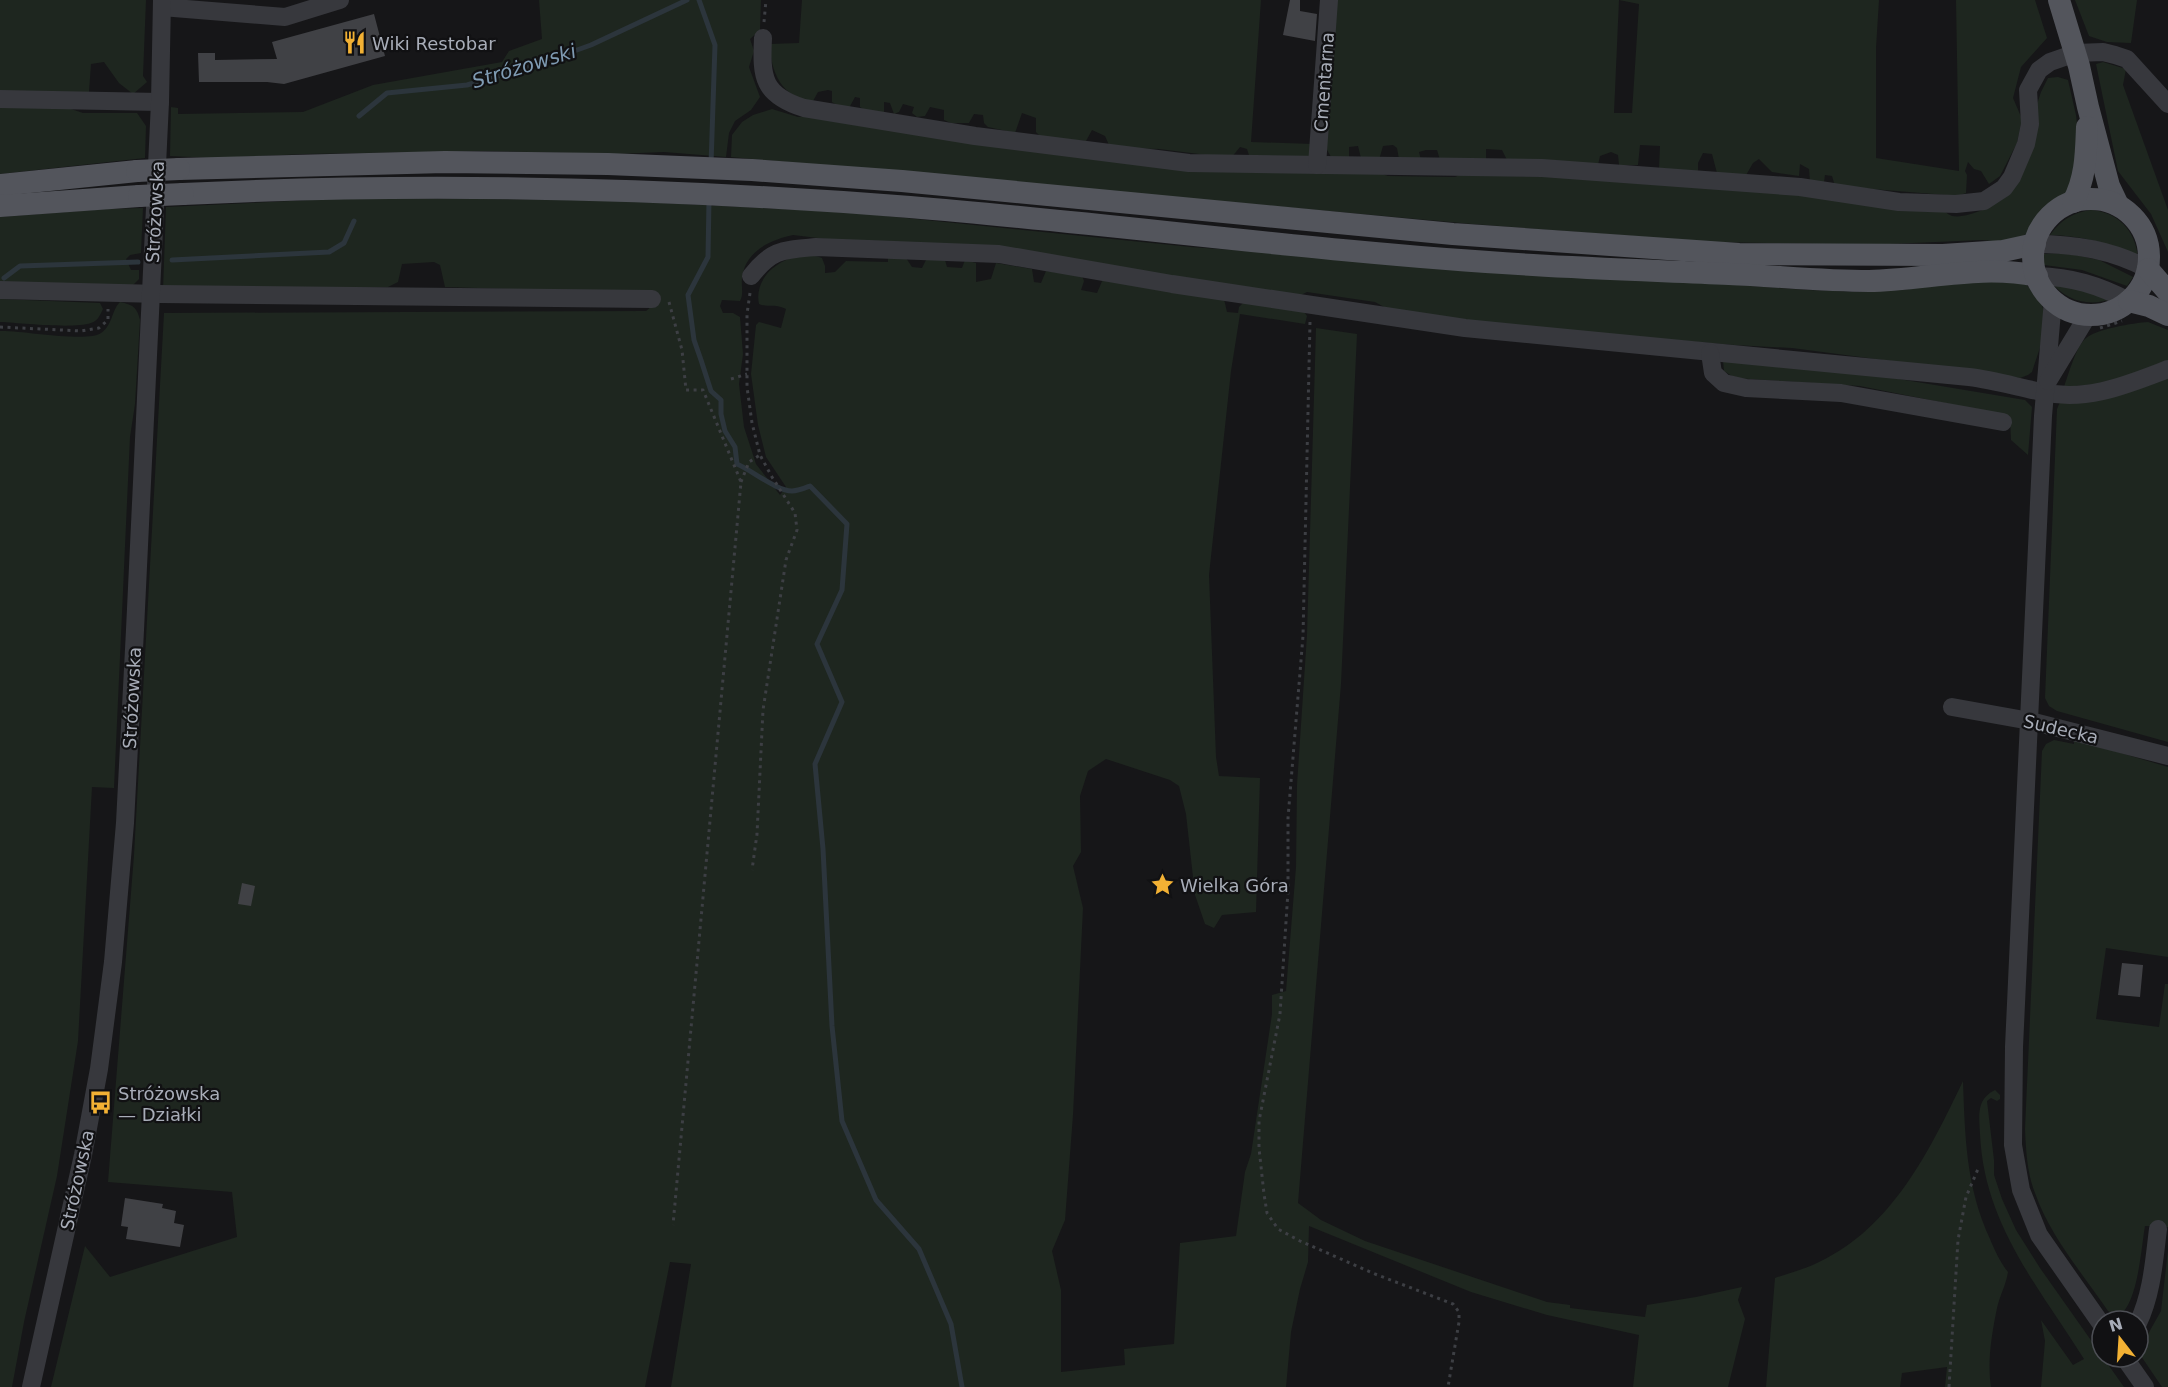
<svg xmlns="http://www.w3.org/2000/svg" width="2168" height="1387" viewBox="0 0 2168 1387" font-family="'DejaVu Sans',sans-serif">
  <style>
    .green { fill: #1e261f; fill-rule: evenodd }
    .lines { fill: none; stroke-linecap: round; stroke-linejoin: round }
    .stream { stroke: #2c353c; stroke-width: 5 }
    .building { fill: #404145 }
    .path { stroke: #3d3f44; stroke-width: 3; stroke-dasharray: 3 4.5; stroke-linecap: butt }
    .minor { stroke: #37383d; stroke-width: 18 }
    .major { stroke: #53555c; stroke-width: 22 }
    .major-bridge { stroke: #53555c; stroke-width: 22 }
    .labels { text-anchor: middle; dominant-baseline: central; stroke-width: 4.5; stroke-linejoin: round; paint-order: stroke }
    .poi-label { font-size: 18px; fill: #a8adb8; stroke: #111113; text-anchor: start }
    .street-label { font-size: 18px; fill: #a8adb8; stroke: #111113 }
    .water-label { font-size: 20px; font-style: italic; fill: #7f9bb3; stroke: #111113 }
  </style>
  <rect width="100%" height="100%" fill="#161618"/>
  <!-- green -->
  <g class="green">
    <path d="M0 0H146L143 76 147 82 133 94 119 83 104 62 91 64 89 92H0Z"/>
    <path d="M539 0H761L760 30 750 39 754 51 749 67 760 97 751 110 735 121 729 133 726 157 664 152 617 154 484 151 305 154 213 158 170 156 171 107 178 108V114L303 112 373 85 502 62 509 51 542 39Z"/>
    <path d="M802 0H1261L1251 142 1313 144 1309 159 1249 155 1247 149 1240 147 1231 158 1159 149 1119 148 1109 145 1105 136 1092 130 1086 141 1041 137 1036 132V118L1022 113 1015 133 988 127 984 123 983 115 974 114 969 123H951L944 120V110L930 107 925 116 917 117 912 113 914 107 903 104 899 112 894 114 890 103 884 102V113L866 111 860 107V98L855 97 849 108 840 107 832 102V91L828 90 818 92 813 101C782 99 770 71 770 44L799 43Z"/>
    <path d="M1334 0H1879L1876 48V158L1959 171 1956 0H2035L2047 38 2021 67 2013 98 2022 119 2017 143 2000 176 1989 184 1981 171 1974 169 1968 162 1965 171 1967 175 1966 193 1958 196 1835 186 1832 176 1825 175 1824 182H1810L1809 169 1800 164 1799 176 1772 172 1759 159 1753 163 1745 177 1717 173 1712 154 1703 153 1698 163V172L1659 168 1660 146 1640 145 1638 165H1619L1618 155 1611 152 1600 156 1598 165 1507 160 1502 150 1486 149V159L1440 160 1437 150H1426L1419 152 1421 160 1399 159 1397 148 1393 145 1383 146 1379 160 1361 158 1358 146 1349 147V157H1331L1326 148ZM1619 0 1639 4 1632 113H1614Z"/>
    <path d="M2075 0H2137L2131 43 2107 42 2089 36Z"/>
    <path d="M2103 62 2126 69 2123 85 2168 210V252L2151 214 2118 171 2096 64Z"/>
    <path d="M2058 77 2068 80 2076 115 2079 143 2077 169 2066 193 2042 212 2028 233 2012 243 1982 240 1867 245 1712 242 1472 224 731 157 732 135 742 122 753 115 772 109 798 117 814 115 930 133 1379 173 1388 176 1455 177 1462 174 1670 181 1944 211C1947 213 1949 215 1952 216 1968 219 1995 205 2007 196L2041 92 2048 78Z"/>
    <path d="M0 107 68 108 83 113H137L146 126 145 158 0 174Z"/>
    <path d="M352 198 600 200 802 210 867 214 1191 247 1808 290 1860 292 1902 290 1966 281 2024 283C2058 310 2043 337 2032 372L2028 375 2020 378 1792 348 1734 345 1503 326 1386 308 1375 302 1307 292 1299 296 793 235C769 240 745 252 742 278 741 286 744 294 740 301L722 300 720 306 723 313H733L740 317 743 354 739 384 744 427 756 464 780 495 786 487 766 457 758 425 751 374 756 325 759 322 781 328 786 309C774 303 768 308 759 304 752 272 794 247 822 258L825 266V273L835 272 846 261 888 262V258H906L912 267 922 268 926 260H945L947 267 962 268 965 260 976 263V282L991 279 996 263 1032 269 1034 282 1041 283 1046 271 1082 276 1084 281 1081 290 1097 293 1103 279 1224 299 1227 312 1238 313 1239 307 1245 301 1302 309 1307 316 1305 324 1240 314 1231 371 1209 575 1216 757 1219 776 1260 778 1256 912 1222 915 1214 928 1205 924 1195 895 1186 814 1179 786 1170 780 1106 759 1088 771 1080 796 1081 852 1073 866 1083 908 1073 1115 1065 1220 1052 1251 1061 1290V1372L1125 1365 1124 1349 1174 1344 1180 1243 1236 1236 1245 1172 1251 1154 1272 1014V995L1286 991 1296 867 1297 785 1307 635 1316 328 1357 334 1341 684 1298 1203 1321 1220 1365 1241 1547 1302 1570 1305V1308L1645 1317 1647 1305 1696 1297 1742 1287 1738 1300 1745 1319 1728 1387H1633L1639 1335 1547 1315 1471 1292 1309 1226 1308 1262 1300 1289 1291 1332 1286 1387H671L691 1264 670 1262 645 1387H51L85 1246 110 1277 237 1237 232 1192 108 1182 134 855 164 313 646 311 652 306 537 290 445 287 440 265 434 262 402 264 398 282 388 287 163 290 166 207Z"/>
    <path d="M143 208 141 253 130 255 126 259 131 270H139V279L131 287 0 284V217L107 209Z"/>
    <path d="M2091 210C2118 212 2136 231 2138 258 2109 242 2082 236 2050 235 2061 220 2072 213 2091 210Z"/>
    <path d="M2066 253 2099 260 2133 277 2127 286 2082 270 2044 265V254Z"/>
    <path d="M2050 281 2112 299C2088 307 2066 301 2050 281Z"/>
    <path d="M0 299 100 303 103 309C100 315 98 321 91 323 73 329 22 323 0 322Z"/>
    <path d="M120 302C133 305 137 307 140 320L135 404 130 437 114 788 92 787 78 1041 57 1176 24 1322 12 1387H0V331C21 330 87 343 101 333 113 325 111 311 120 302Z"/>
    <path d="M2148 322 2168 330V363L2119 382 2064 387C2068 376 2076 347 2085 339 2095 329 2134 323 2148 322Z"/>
    <path d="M1723 361 1833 368 2025 400 2032 407 2028 455 2011 440 2010 416 1860 386 1735 378 1724 371Z"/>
    <path d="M2168 376V742L2057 711 2049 706 2045 698 2057 409 2060 402Z"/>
    <path d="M2074 739 2168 767V957L2106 948 2096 1019 2159 1027 2165 984H2168V1227L2145 1226C2141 1248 2138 1307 2117 1317L2108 1311C2082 1273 2050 1236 2035 1193 2027 1173 2026 1151 2025 1129L2042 751 2046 744 2054 740 2074 744Z"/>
    <path d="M1963 1081C1965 1137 1966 1187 1990 1239 1995 1251 2000 1262 2008 1272 2006 1285 2000 1295 1997 1308 1992 1333 1987 1361 1991 1387H1945L1947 1367 1902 1373 1900 1387H1766L1775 1278C1790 1273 1805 1269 1819 1262 1892 1228 1930 1150 1963 1081Z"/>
    <path d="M1995 1090 2000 1095V1099L1997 1101 1991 1098 1987 1101 1994 1160V1175L2002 1199 2016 1230 2040 1268 2124 1387H2041L2045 1341 2041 1320 2073 1365 2084 1359C2038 1286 1984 1224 1980 1134 1979 1116 1976 1099 1995 1090Z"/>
    <path d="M2168 1250V1387H2162L2141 1356 2139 1350 2161 1311Z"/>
  </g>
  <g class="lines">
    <!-- stream -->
    <g class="stream">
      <path d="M699 0 715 45 711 164"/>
      <path d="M359 116 387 93 467 85 538 64 591 45 687 0"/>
      <path d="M709 200 708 257 688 295 694 340 701 360 711 391 721 400V414L725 431 735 447 737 464C753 471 777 491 792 491 798 491 805 488 810 486L847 524 842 590 817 644 842 702 815 764 823 849 832 1026 842 1121 876 1200 919 1249 951 1324 962 1387"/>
      <path d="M172 260 329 252 344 243 354 221"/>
      <path d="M4 278 20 266 138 262"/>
    </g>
  </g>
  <!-- building -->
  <g class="building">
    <path d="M1290 0H1300V11L1317 14 1315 41 1283 35Z"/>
    <path d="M374 14 385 56 284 84 267 82H199L198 53H215V60L277 59 272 42Z"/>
    <path d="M242 883 255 886 251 906 238 904Z"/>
    <path d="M2122 963 2143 965 2140 997 2118 995Z"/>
    <path d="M125 1198 163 1204 162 1208 176 1211 174 1223 184 1225 180 1247 126 1239 128 1227 121 1226Z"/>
  </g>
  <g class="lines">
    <!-- path -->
    <g class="path">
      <path d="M764 22 766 0"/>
      <path d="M750 293 747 314V387L752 423 760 455 772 477 795 513 797 530 786 560 763 710 757 834 752 870"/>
      <path d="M669 302 682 350 686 390H703L741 482 673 1225"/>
      <path d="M1310 322 1303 636 1288 818V891L1280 1014 1259 1121V1148L1264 1194 1267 1213 1278 1229 1300 1241 1375 1274 1453 1304 1459 1312V1322L1448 1387"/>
      <path d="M0 327 81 331 99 328 108 320V309"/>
      <path d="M2100 328 2122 321"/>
      <path d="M731 379 747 374"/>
      <path d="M741 482 749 462 760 455"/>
      <path d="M1949 1387 1958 1240 1966 1197 1978 1169"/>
    </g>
    <!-- minor -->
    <g class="minor">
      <path d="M162 7 285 17 340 0"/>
      <path d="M763 38C761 78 763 95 804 108L975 136 1189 163 1542 168 1800 187 1899 202 1956 204 1984 201 2004 188 2012 177 2026 144 2030 124 2028 90 2039 70 2050 62 2076 53 2103 52 2115 55 2127 59 2168 104"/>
      <path d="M0 99 160 102"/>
      <path d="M1317 165 1329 0"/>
      <path d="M2035 244C2076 244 2112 250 2148 269"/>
      <path d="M751 276C772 249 783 250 816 247L999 254 1172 284 1465 328 1969 377C1994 380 2017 387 2042 392 2087 402 2126 385 2168 369"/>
      <path d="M2037 276C2072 277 2098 285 2129 301"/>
      <path d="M0 290 160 294 652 299"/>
      <path d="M2053 300 2043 416 2014 1047 2013 1145 2021 1190 2039 1235 2102 1325"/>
      <path d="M1710 353 1713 373 1724 383 1746 388 1841 393 2003 422"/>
      <path d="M2048 381 2088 315"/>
      <path d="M1952 707 2030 721 2168 756"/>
      <path d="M2138 1323C2152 1294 2154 1261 2158 1229"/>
      <path d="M2124 1357 2145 1387"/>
      <path d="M31 1387 83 1155 99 1069 113 962 125 823 135 630 160 102 162 0"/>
    </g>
    <!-- major -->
    <g class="major">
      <path d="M2059 0 2079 66 2088 107 2109 186 2118 205"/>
      <path d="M179 169 445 162 608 164 752 170 902 181 1453 234 1739 254 1943 255 2003 251 2035 244"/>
      <path d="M0 185 137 171"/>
      <path d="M183 194C425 182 668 188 910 207 1118 224 1325 253 1533 265 1599 269 1664 271 1729 274 1776 276 1823 281 1869 281 1926 280 1981 264 2037 276"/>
      <circle cx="2091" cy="257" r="58"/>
      <path d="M2073 202C2086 178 2086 153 2087 127"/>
      <path d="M0 206 139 196"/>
      <path d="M2148 269 2168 292"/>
      <path d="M2129 301 2149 306 2168 315"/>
    </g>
    <!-- major-bridge -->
    <g class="major-bridge">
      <path d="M137 171 179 169"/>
      <path d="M139 196 183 194"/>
    </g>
  </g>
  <!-- icons -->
  <defs>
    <symbol id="restaurant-bare" viewBox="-9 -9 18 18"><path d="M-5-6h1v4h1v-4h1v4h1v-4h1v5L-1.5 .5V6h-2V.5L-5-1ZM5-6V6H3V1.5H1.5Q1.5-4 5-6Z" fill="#f2b134" stroke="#111113" stroke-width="2.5" paint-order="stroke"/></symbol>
    <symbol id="sight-bare" viewBox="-9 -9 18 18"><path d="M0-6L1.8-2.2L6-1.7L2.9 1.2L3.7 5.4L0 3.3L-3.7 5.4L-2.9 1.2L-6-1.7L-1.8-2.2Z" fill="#f2b134" stroke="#111113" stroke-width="2.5" paint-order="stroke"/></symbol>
    <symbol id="bus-bare" viewBox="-9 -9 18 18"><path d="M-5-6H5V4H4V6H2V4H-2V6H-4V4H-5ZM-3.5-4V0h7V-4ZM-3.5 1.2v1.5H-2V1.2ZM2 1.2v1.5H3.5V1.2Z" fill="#f2b134" stroke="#111113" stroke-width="2.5" paint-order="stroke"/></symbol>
  </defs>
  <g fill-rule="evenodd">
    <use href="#restaurant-bare" x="338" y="26" width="33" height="33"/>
    <use href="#sight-bare" x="1146" y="868" width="33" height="33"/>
    <use href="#bus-bare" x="84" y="1086" width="33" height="33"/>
  </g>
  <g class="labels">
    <!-- poi labels -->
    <g class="poi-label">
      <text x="372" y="43">Wiki Restobar</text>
      <text x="1180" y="885">Wielka Góra</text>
      <text x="118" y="1093">Stróżowska<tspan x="118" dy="21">— Działki</tspan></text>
    </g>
    <!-- street labels -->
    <g class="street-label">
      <text transform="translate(1324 82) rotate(-86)">Cmentarna</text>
      <text transform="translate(155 212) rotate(-87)">Stróżowska</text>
      <text transform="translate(132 698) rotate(-87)">Stróżowska</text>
      <text transform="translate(2061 729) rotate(13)">Sudecka</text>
      <text transform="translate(77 1180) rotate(-78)">Stróżowska</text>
    </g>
    <!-- water labels -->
    <g class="water-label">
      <text transform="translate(524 66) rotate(-17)">Stróżowski</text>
    </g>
  </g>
  <!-- north arrow -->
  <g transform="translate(2120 1339) rotate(343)"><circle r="28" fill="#111113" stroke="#4d4f55" stroke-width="1.5"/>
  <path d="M0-4.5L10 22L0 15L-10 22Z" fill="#f2b134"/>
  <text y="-9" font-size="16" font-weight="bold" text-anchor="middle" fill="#a8adb8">N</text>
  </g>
</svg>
